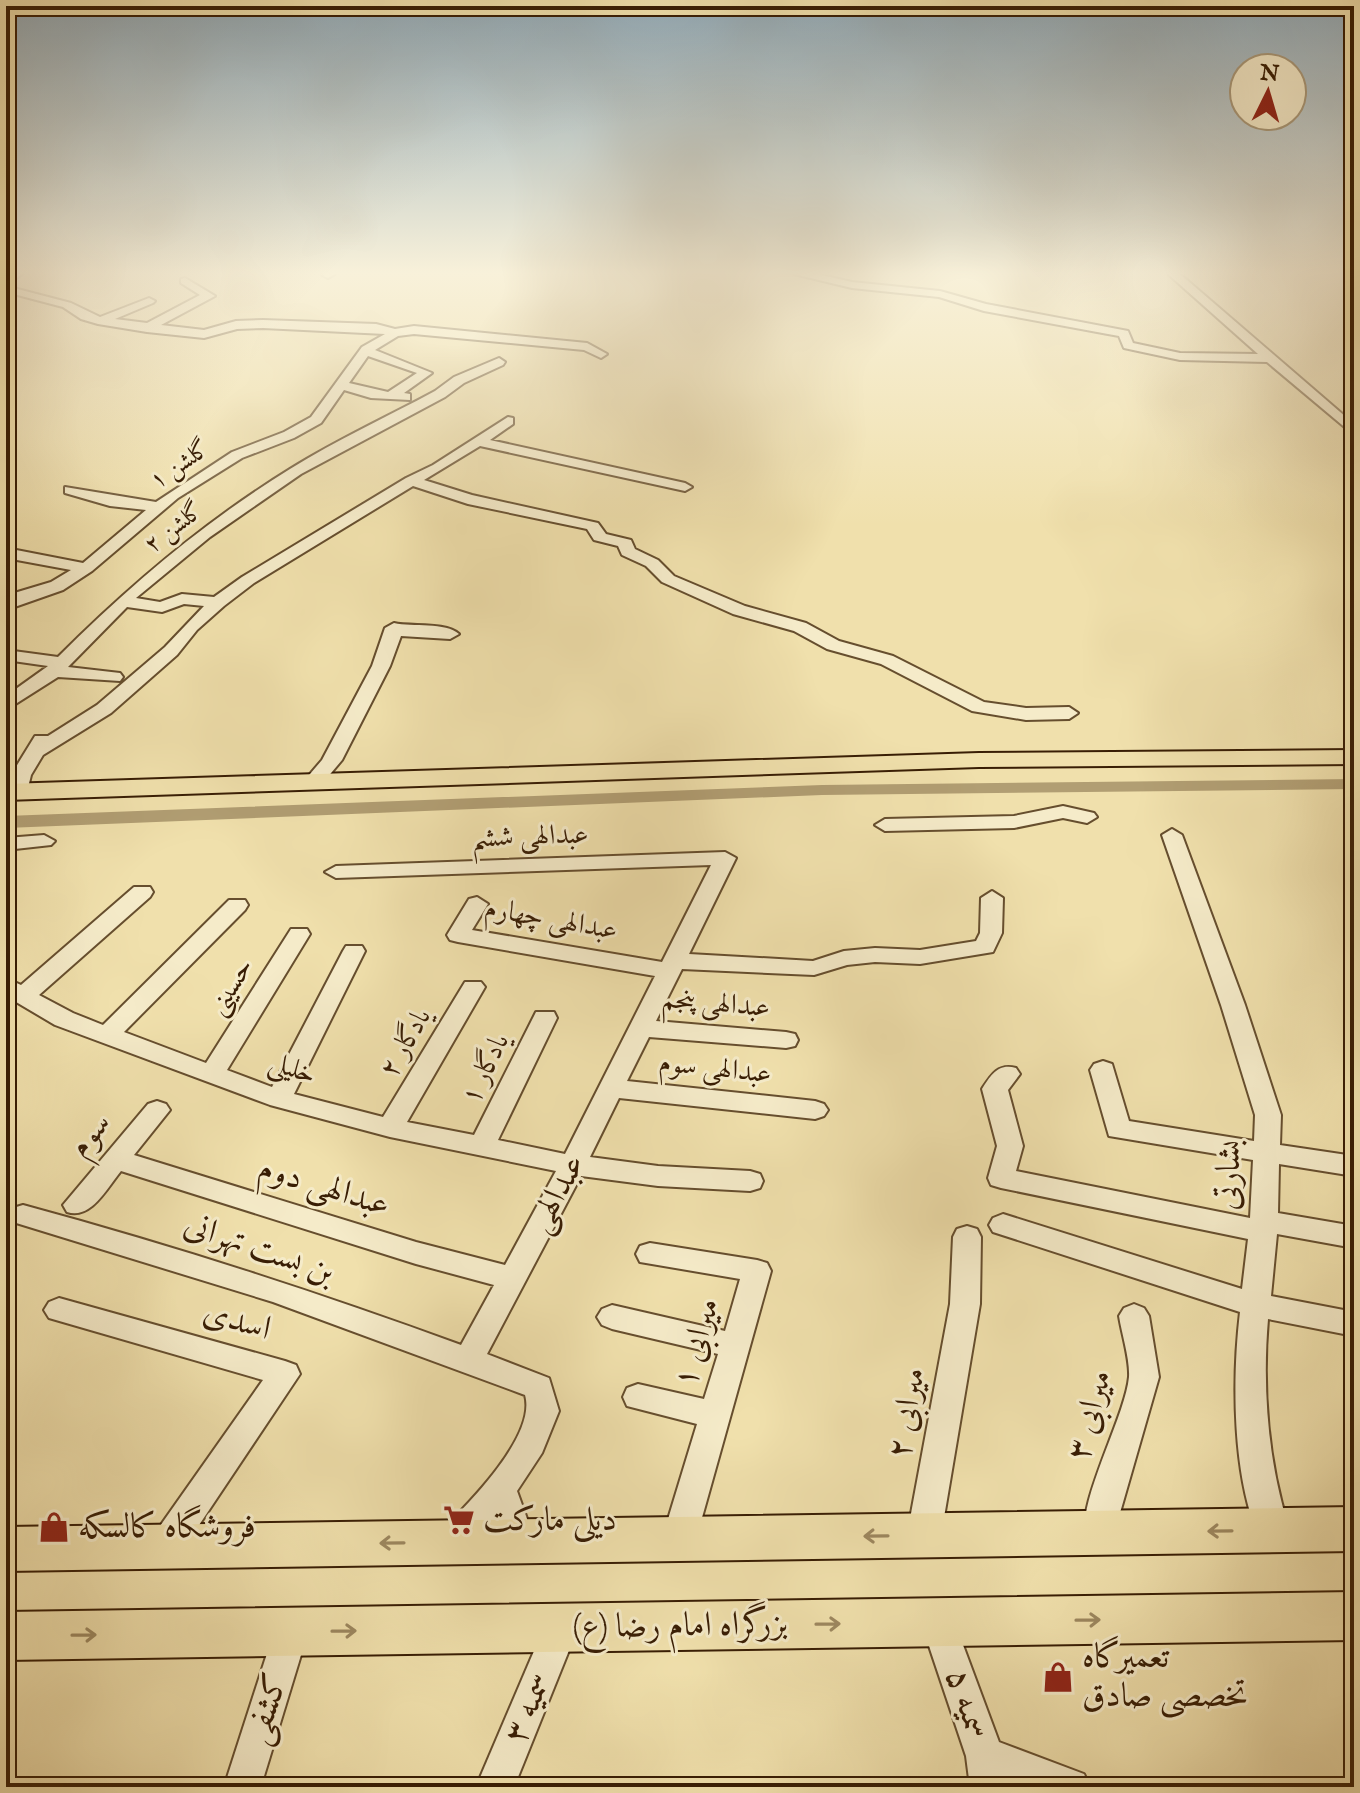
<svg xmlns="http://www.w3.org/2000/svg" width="1360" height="1793" viewBox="0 0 1360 1793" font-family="'IM FELL English',Amiri,serif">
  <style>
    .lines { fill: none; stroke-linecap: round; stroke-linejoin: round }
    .canal { fill: #b19e73; fill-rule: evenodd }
    .minor-casing { stroke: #664e2e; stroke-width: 4 }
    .major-casing { stroke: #381d04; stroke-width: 4 }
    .highway-casing { stroke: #381d04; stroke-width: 4 }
    .minor { fill: #f5ebc9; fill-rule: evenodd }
    .major { fill: #f0e0ac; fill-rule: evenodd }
    .highway { fill: #f0e0ac; fill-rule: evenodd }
    .oneway { stroke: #9d8860 }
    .labels { text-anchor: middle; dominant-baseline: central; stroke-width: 6; stroke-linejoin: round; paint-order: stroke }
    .far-street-label { font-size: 24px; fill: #381d04; stroke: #f5ebc9 }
    .street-label { font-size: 28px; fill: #381d04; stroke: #f5ebc9 }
    .near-street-label { font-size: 34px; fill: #381d04; stroke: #f5ebc9 }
    .near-poi-label { font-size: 34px; fill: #381d04; stroke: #f5ebc9; text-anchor: start }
  </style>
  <rect width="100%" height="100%" fill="#f0e0ac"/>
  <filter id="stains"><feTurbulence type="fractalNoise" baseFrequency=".0025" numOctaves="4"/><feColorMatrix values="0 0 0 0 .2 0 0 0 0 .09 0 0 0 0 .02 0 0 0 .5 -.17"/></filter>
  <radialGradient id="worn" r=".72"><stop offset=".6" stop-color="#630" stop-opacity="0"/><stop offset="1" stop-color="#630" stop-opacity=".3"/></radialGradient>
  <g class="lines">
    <!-- canal -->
    <path class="canal" d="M1354 779V789L822 795 6 828V816L822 785Z"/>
    <defs>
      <g id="minor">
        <path d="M335 274 328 278 322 275 323 274Z"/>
        <path d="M794 274H817L852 282 940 291 986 304 1128 331 1133 343 1180 353 1258 354 1168 274H1180L1354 424V435L1267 362 1180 360 1124 348 1119 336 1108 334 984 311 939 297 852 288Z"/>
        <path d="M185 278 215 296 161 325 204 330 236 321 263 320 376 324 395 329 414 326 587 343 607 354 601 358 584 350 414 334 398 336 375 350 432 373 404 393 410 394V400L371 398 344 390 321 423 294 438 242 458 178 498 92 571 63 590 6 610V598L11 594 51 582 71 570 6 558V548L83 563 146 510 110 506 65 493V487L156 502 232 452 284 432 311 417 362 347 385 334 263 328 237 329 204 338 147 332 98 324 81 319 63 307 6 292V286L71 303 100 317 149 298 155 301 153 303 115 319 147 323 200 295 181 283V279ZM368 356 417 373 388 392 349 383Z"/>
        <path d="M499 358 505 362 503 365 464 383 445 397 301 474 210 537 136 598 160 602 182 594 214 597 242 577 406 478 433 465 508 417 513 418V424L490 440 685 483 692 487 685 491 480 446 424 480 472 495 598 523 606 534 631 540 635 549 658 560 674 576 745 606 806 623 839 641 893 656 984 702 1026 708 1069 707 1078 713 1069 719 1026 720 972 711 881 664 827 649 794 631 733 614 662 582 646 566 622 555 618 546 594 540 587 529 468 504 413 486 254 583 224 606 197 630 177 655 111 713 43 755 31 775 26 796H12L9 792 11 775 35 736H48L97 705 165 647 204 606 184 604 162 612 127 607 68 667 120 673 123 677 120 681 58 677 6 710V696L48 666 6 660V650L58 657C129 586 204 522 290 469 336 440 387 417 435 391L454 377Z"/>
        <path d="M394 623C412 627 446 622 459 634L450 639 401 636 390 666 342 760 321 785H307L304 781 322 760 372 666 385 628Z"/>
        <path d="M1063 806 1094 813 1097 817 1087 823 1063 818 1014 828 885 831 875 825 885 819 1014 816Z"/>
        <path d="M1172 829 1182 835 1245 1005 1281 1115 1280 1145 1354 1156V1176L1279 1164 1278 1213 1354 1226V1248L1277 1234 1271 1296 1354 1312V1336L1268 1319C1262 1389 1268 1464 1290 1531L1285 1542 1273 1546 1261 1542C1232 1479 1232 1380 1240 1312L993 1232 989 1225 993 1218 1003 1214 1242 1289 1248 1239 1001 1188 991 1185 988 1178 997 1146 982 1089C991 1075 998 1063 1016 1068L1020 1074 1008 1090 1023 1146 1016 1171 1250 1218 1253 1160 1109 1136 1090 1070 1094 1064 1103 1061 1112 1064 1129 1121 1254 1141 1255 1115 1221 1005 1162 835Z"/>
        <path d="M44 835 55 841 51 845 6 850V838Z"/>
        <path d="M725 852 736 858 689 954 813 961 844 951 875 948 920 950 976 941 980 933 981 898 992 891 1003 898 1002 933 993 952 920 964 875 962 847 965 814 975 682 969 656 1021 786 1032 795 1034 798 1040 795 1046 786 1048 649 1037 627 1081 815 1101 824 1104 828 1110 824 1116 815 1119 619 1098 590 1157 658 1166 750 1171 760 1174 763 1181 760 1188 750 1191 658 1186 581 1176 487 1354 549 1378 559 1411 542 1453 517 1491 535 1541 530 1552 518 1556 506 1552 494 1520 466 1552 454 1556 442 1552 437 1541 442 1530C469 1503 537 1435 525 1395L273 1302 13 1222 9 1215 13 1208 23 1205C171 1245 317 1292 461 1345L494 1285 416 1264 121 1171C107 1188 91 1220 67 1212L63 1205 148 1104 157 1101 166 1104 170 1110 134 1155 416 1242 505 1265 556 1171 390 1137 270 1105 55 1025 6 996V978L21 985 134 887H150L153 892 150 897 39 995 73 1013 103 1025 229 900H245L248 905 245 910 124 1032 206 1063 291 929H307L310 934 227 1070 272 1087 343 951 346 946H362L365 951 294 1094 383 1117 465 982H481L485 987 407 1122 474 1135 533 1018 536 1012H554L557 1018 498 1140 565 1154 655 976 458 942 450 940 447 935 469 899 477 897 488 904 472 930 662 962 711 865 336 878 325 872 336 866Z"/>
        <path d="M967 1226 977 1229 981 1237 980 1304 941 1535 936 1546 924 1550 912 1546 907 1535 950 1304 953 1237 957 1229Z"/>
        <path d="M650 1243 757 1260 767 1263 771 1271 696 1539 691 1550 679 1554 667 1550 662 1539 697 1424 627 1406 623 1397 627 1388 638 1384 704 1399 718 1354 612 1329 602 1325 597 1317 602 1309 612 1305 725 1331 740 1279 640 1262 636 1254 640 1246Z"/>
        <path d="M59 1298 285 1361 296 1365 300 1374 177 1558 165 1562 153 1558 148 1547 153 1536 263 1380 49 1318 44 1310 49 1302Z"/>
        <path d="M1134 1304 1144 1308 1149 1316 1159 1377 1111 1544 1099 1548 1087 1544C1072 1510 1125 1419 1129 1377 1130 1359 1122 1335 1119 1316L1124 1308Z"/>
        <path d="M938 1606 950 1610 999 1742 1084 1774 1090 1787H1019L1007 1783 1008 1787H970L966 1756 921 1622 926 1610Z"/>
        <path d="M561 1611 573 1616 578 1628 514 1787H476L549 1616Z"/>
        <path d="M291 1615 303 1620 308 1632 261 1786 224 1787 274 1632 279 1620Z"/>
      </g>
      <g id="major">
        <path d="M22 274 6 286V274Z"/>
        <path d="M1354 750V764L979 767 6 800V784L979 753Z"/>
      </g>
      <g id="highway">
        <path d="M1354 1507V1551L6 1571V1527Z"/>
        <path d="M1354 1592V1640L6 1660V1612Z"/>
      </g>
    </defs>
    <!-- minor casing -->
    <use href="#minor" class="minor-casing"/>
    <!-- major casing -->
    <use href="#major" class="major-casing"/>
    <!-- highway casing -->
    <use href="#highway" class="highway-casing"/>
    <!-- minor -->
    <use href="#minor" class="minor"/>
    <!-- major -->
    <use href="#major" class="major"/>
    <!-- highway -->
    <use href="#highway" class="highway"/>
  </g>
  <!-- one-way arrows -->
  <defs><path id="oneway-shaft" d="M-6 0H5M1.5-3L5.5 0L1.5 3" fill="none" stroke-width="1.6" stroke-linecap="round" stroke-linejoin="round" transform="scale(2)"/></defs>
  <g class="oneway">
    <use href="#oneway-shaft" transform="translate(1220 1531) rotate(179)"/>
    <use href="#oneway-shaft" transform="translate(876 1536) rotate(179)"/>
    <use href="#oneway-shaft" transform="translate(392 1543) rotate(179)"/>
    <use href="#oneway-shaft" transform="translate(1088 1620) rotate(-1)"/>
    <use href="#oneway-shaft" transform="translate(828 1624) rotate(-1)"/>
    <use href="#oneway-shaft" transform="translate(344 1631) rotate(-1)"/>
    <use href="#oneway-shaft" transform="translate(84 1635) rotate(-1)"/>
  </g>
  <!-- sky -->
  <linearGradient id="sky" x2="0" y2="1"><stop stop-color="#92abb9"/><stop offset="0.52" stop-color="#f8f1da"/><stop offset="1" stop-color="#f8f1da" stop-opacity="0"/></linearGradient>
  <rect width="1360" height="525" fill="url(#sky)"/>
  <!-- icons -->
  <defs>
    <symbol id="supermarket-bare" viewBox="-9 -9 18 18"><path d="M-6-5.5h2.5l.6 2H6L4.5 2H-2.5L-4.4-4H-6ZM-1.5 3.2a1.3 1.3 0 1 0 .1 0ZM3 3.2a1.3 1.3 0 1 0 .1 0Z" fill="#8f2418" stroke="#f5ebc9" stroke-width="2.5" paint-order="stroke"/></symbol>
    <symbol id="shop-bare" viewBox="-9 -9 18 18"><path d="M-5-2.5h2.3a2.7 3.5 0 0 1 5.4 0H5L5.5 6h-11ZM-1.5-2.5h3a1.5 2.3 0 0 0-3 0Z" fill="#8f2418" stroke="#f5ebc9" stroke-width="2.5" paint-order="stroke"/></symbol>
  </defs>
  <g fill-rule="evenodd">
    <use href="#supermarket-bare" x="437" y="1498" width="44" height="44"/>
    <use href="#shop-bare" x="32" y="1505" width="44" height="44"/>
    <use href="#shop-bare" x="1036" y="1655" width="44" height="44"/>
  </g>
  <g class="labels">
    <!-- far-street labels -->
    <g class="far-street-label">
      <text transform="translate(180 465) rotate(-34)">گلشن ۱</text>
      <text transform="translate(174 528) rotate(-37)">گلشن ۲</text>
    </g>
    <!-- street labels -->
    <g class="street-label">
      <text transform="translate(530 837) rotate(-2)">عبدالهی ششم</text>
      <text transform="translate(551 920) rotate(10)">عبدالهی چهارم</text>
      <text transform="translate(231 987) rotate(-58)">حسینی</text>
      <text transform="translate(716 1004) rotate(5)">عبدالهی پنجم</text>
      <text transform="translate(406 1043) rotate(-60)">یادگار ۲</text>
      <text transform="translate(292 1069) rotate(18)">خلیلی</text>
      <text transform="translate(486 1069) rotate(-64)">یادگار ۱</text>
      <text transform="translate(715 1069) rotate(6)">عبدالهی سوم</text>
    </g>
    <!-- near-street labels -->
    <g class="near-street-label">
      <text transform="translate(90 1135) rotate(-50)">سوم</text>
      <text transform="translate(1229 1175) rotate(-87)">بشارتی</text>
      <text transform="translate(324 1187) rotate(17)">عبدالهی دوم</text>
      <text transform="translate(557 1194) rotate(-62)">عبدالهی</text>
      <text transform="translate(259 1249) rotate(19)">بن بست تهرانی</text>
      <text transform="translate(237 1321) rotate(16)">اسدی</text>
      <text transform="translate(697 1343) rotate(-74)">میرابی ۱</text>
      <text transform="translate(907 1413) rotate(-80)">میرابی ۲</text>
      <text transform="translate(1090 1415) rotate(-75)">میرابی ۳</text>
      <text transform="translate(680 1626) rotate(-1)">بزرگراه امام رضا (ع)</text>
      <text transform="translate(967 1704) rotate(71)">سمیه ۵</text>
      <text transform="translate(528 1708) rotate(-68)">سمیه ۳</text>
      <text transform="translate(267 1709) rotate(-72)">کشفی</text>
    </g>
    <!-- near-poi labels -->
    <g class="near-poi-label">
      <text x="483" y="1520">دیلی مارکت</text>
      <text x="78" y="1527">فروشگاه کالسکه</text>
      <text x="1082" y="1657">تعمیرگاه<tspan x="1082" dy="39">تخصصی صادق</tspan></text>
    </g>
  </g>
  <!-- margin -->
  <rect width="1360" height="1793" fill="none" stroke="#f0e0ac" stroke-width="32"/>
  <rect x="8" y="8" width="1344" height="1777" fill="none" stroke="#381d04" stroke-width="4"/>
  <rect x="16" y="16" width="1328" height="1761" fill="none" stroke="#381d04" stroke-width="2"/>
  <!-- north arrow -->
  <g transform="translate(1268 92) rotate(5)"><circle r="38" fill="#f5ebc9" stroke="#a9997a" stroke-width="2"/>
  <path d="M0-6L14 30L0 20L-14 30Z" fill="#8f2418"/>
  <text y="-12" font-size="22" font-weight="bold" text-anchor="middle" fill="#381d04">N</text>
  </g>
  <rect width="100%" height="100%" filter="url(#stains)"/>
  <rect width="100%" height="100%" fill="url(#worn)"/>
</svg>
